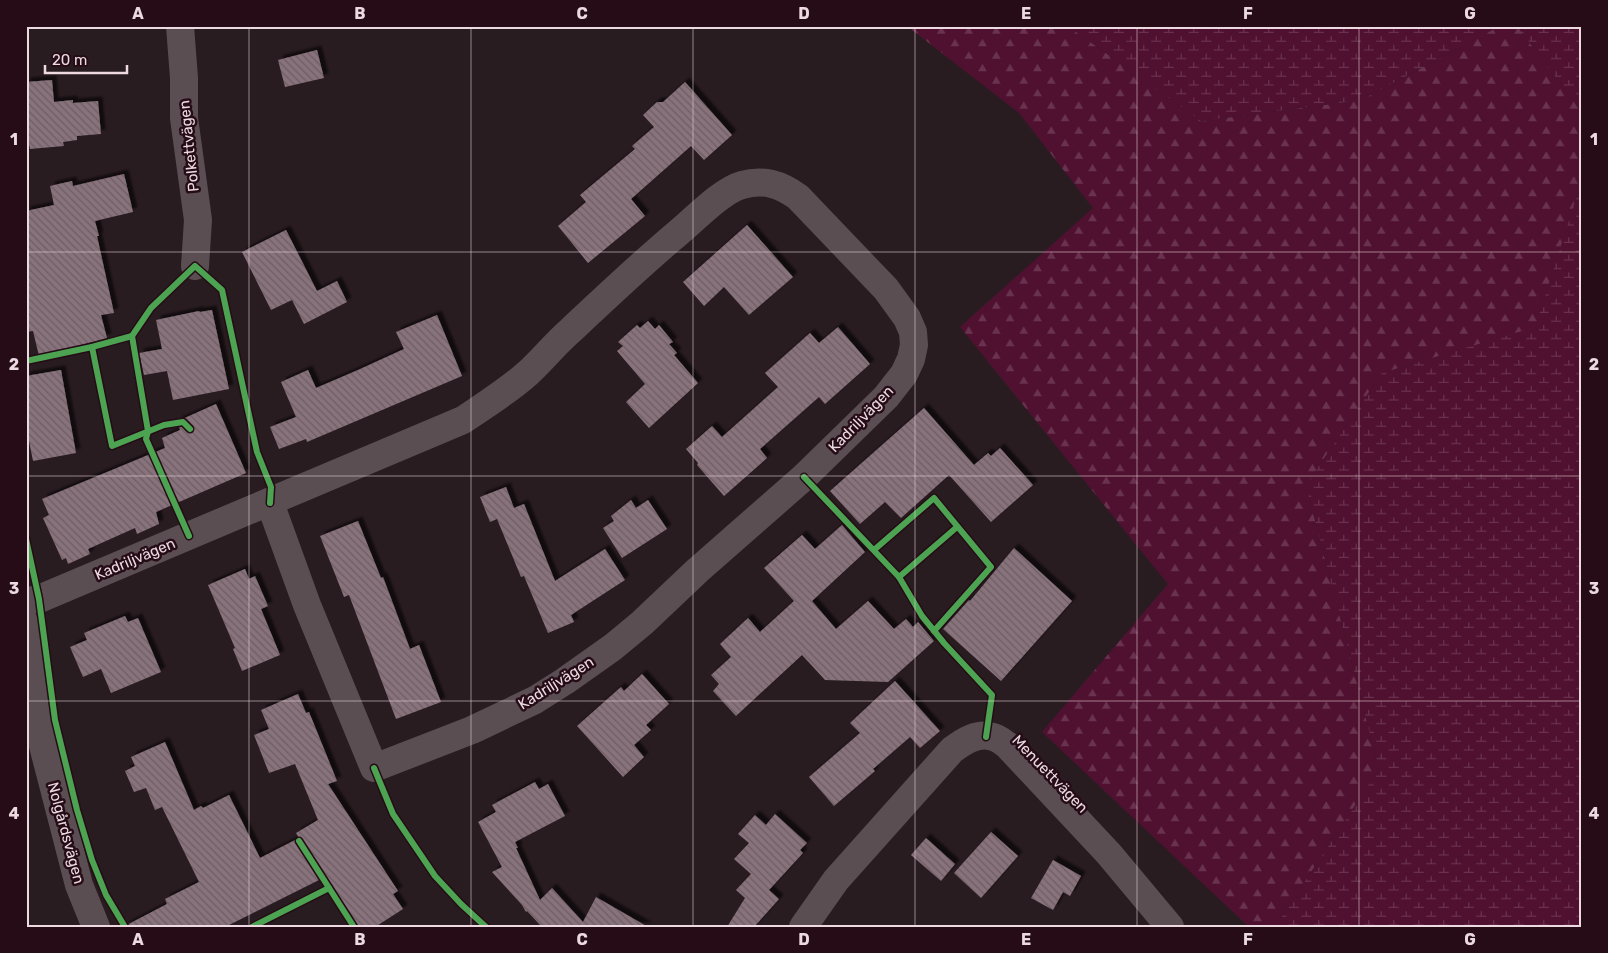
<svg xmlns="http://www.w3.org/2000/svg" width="1608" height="953" viewBox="0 0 1608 953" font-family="Rubik,sans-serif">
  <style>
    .forest { fill: url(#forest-firs) }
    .wetland { fill: url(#wetland-marsh) }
    .building { fill: url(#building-back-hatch); filter: url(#shadow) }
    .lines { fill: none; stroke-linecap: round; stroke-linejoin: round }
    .street { stroke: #5b4e53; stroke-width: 28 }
    .secondary { stroke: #5b4e53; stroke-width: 28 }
    .cycleway-casing { stroke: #250c16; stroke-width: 9 }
    .cycleway { stroke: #4ca352; stroke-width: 6 }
    .grid { fill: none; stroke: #ecdae0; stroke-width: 1; stroke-opacity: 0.55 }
    .labels { text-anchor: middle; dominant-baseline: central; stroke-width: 5; stroke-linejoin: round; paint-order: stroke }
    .street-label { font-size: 15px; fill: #ecdae0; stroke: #250c16 }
    .neatline { fill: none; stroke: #ecdae0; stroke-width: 2 }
    .grid-label { font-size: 16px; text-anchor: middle; font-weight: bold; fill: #ecdae0 }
  </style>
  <defs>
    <pattern id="forest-firs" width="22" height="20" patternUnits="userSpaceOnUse" patternTransform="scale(1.25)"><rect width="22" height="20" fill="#501030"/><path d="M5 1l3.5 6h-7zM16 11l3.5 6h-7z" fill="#69324e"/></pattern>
    <pattern id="wetland-marsh" width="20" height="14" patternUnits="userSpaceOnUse" patternTransform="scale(1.25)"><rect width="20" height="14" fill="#501030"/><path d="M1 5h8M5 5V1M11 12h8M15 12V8" fill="none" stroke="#69324e"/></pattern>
    <pattern id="building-back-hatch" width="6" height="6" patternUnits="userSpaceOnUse" patternTransform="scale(1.25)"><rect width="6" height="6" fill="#88727b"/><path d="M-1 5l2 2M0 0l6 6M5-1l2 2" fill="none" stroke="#6e5e65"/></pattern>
    <filter id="shadow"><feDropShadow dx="4.5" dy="-4.5" stdDeviation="1" flood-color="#0009"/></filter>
  </defs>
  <rect width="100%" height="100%" fill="#291c21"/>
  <!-- forest -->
  <path class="forest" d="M907 26H1068L1201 121 1361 100 1500 26H1517L1582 112V180L1535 328 1382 373 1306 485 1379 769 1275 927H1249L1042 732 1168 584 960 327 1093 208 1019 113Z"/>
  <!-- wetland -->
  <g class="wetland">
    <path d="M1068 26H1500L1361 100 1201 121Z"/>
    <path d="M1517 26H1582V112Z"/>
    <path d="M1582 180V927H1275L1379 769 1306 485 1382 373 1535 327Z"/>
  </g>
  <!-- building -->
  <g class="building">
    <path d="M317 50 324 78 285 87 278 60Z"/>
    <path d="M52 80 54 102 73 100V103L98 101 101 134 77 136V140L63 142 64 146 30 149 29 144H26V82Z"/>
    <path d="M685 82 732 135 704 160 691 146 631 199 645 216 588 263 558 226 586 202 580 195 635 149 632 146 654 127 643 115 657 102H663Z"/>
    <path d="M124 174 133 212 95 221 99 236H97L114 313 101 315 107 338 39 356 33 331 26 332V211L54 205 50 186 72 181 73 186Z"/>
    <path d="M747 225 793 277 749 315 724 287 704 306 683 282Z"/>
    <path d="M286 230 317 291 337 281 347 302 304 324 292 300 271 310 242 252Z"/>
    <path d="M212 310 229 389 173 400 167 371 144 375 139 353 162 349 156 320 199 311 200 312Z"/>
    <path d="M437 315 462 376 307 442 306 439 279 449 270 427 296 417 281 382 308 370 316 388 358 370 404 349 396 332Z"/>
    <path d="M648 321 655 329 659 325 673 342 669 344 677 353 674 355 698 383 649 428 626 402 645 384 617 351 623 346 618 342 637 325 640 328Z"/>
    <path d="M838 327 870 364 825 404 819 397 760 449 767 458 724 496 697 465 698 463 686 449 712 426 722 437 778 387 765 373 810 333 819 343Z"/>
    <path d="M61 370 76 453 33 461 26 426V376Z"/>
    <path d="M216 404 246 473 156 512 159 524 137 534 135 528 88 549 90 554 68 564 66 558 62 560 43 518 49 515 42 499 165 448 162 438 180 430 178 421Z"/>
    <path d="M924 408 974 465 988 453 991 456 1000 448 1033 485 991 522 949 475 901 518 885 502 860 524 830 491Z"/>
    <path d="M506 487 514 508 524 504 555 581 605 549 625 580 571 615 574 622 548 633 524 576 521 577 497 519 490 522 480 497Z"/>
    <path d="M631 500 636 508 648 500 667 529 622 558 603 528 614 521 611 516Z"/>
    <path d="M358 521 381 578 383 577 410 649 419 645 441 702 396 719 349 595 344 597 320 536Z"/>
    <path d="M842 525 865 552 812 601 836 629 868 601 894 629 906 619 913 627 918 622 934 641 888 682 825 680 802 655 736 716 713 691 719 684 711 675 731 657 720 644 748 618 760 632 794 601 764 568 802 535 815 549Z"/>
    <path d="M1014 548 1072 601 1001 681 943 629 969 600 970 601Z"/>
    <path d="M245 569 249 579 255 576 268 606 261 609 280 655 242 671 233 649 235 648 208 585Z"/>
    <path d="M125 616 128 622 138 618 161 672 111 693 101 669 83 677 70 647 87 640 84 633Z"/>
    <path d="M642 674 669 704 646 725 651 730 634 745 644 757 623 777 577 726 621 687 624 691Z"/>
    <path d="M895 681 940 731 920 748 910 737 873 769 875 771 834 806 809 777 860 733 850 723Z"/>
    <path d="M298 694 306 713 309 712 337 781 328 784 398 891 393 894 403 909 375 927H358L325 877 225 927H123L167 904 165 899 199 882 162 807 155 810 146 788 134 792 125 771 135 766 131 757 165 742 194 810 201 806 203 808 229 795 260 858 299 838 296 833 318 820 295 764 269 773 254 735 269 729 261 710Z"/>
    <path d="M535 782 539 789 548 784 565 816 515 842 518 848H516L540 900 552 888 583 922 596 897 648 927H542L527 911 526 912 522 905 492 872 502 867 478 822 496 812 492 805Z"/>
    <path d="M775 814 807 843 800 850 803 853 769 890 779 899 754 927H727L745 898 736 890 751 874 734 859 749 843 738 834 755 815 766 825Z"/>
    <path d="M991 832 1018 856 981 898 954 873Z"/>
    <path d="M926 838 955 864 941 881 911 855Z"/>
    <path d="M1053 860 1081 876 1070 896 1063 892 1053 910 1031 898Z"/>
  </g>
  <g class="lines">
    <!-- street -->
    <g class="street">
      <path d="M180 26 184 78V118L198 220 195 266"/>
      <path d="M26 601 39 599 463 420C485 405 508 391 528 373 543 359 556 343 571 330 606 297 641 264 678 233 695 219 721 191 742 185 764 179 780 184 798 197L886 289 907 318 913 332 914 345 911 359 904 374 886 397 804 477 698 570 642 623 613 647 565 681 535 700 472 730 374 768 307 605 270 503"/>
      <path d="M803 927 836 880 952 750C964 741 978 732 993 737 998 738 1003 742 1007 745L1109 854 1170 927"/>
    </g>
    <!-- secondary -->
    <path class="secondary" d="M26 624 41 738 79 885 96 927"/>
    <defs>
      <g id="cycleway">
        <path d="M92 347 112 446 164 425 183 422 190 429"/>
        <path d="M26 361 92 347 132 336"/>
        <path d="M804 477 899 577 922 616 944 643 992 695 986 737"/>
        <path d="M189 536 146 439 148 431 132 336 151 308 195 266 222 290 257 452 271 487 270 503"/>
        <path d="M26 539 39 599 55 720 77 810 92 860 106 895 125 927"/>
        <path d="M874 550 934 498 991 567 934 631"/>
        <path d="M899 577 957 527"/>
        <path d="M374 768 393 814 435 876 461 904 486 927"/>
        <path d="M299 841 354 927"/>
        <path d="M252 927 329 888"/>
      </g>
    </defs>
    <!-- cycleway casing -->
    <use href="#cycleway" class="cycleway-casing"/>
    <!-- cycleway -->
    <use href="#cycleway" class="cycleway"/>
  </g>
  <!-- grid -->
  <path class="grid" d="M249 26V927M471 26V927M693 26V927M915 26V927M1137 26V927M1359 26V927M26 252H1582M26 476H1582M26 701H1582"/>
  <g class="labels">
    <!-- street labels -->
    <g class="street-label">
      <text transform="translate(189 146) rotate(-96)">Polkettvägen</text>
      <text transform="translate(861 419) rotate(-46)">Kadriljvägen</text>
      <text transform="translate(135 559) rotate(-23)">Kadriljvägen</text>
      <text transform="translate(556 683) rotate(-32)">Kadriljvägen</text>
      <text transform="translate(1050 774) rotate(46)">Menuettvägen</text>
      <text transform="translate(66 833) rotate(75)">Nolgårdsvägen</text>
    </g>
  </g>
  <!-- border -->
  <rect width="1608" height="953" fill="none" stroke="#250c16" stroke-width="55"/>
  <!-- scale -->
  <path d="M45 65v8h82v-8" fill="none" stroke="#ecdae0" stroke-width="2.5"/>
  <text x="52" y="65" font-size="15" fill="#ecdae0" stroke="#250c16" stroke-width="4" paint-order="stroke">20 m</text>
  <rect x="28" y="28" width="1552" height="898" class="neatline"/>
  <g class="grid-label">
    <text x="138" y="19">A</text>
    <text x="360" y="19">B</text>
    <text x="582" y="19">C</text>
    <text x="804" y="19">D</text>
    <text x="1026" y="19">E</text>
    <text x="1248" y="19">F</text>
    <text x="1470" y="19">G</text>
    <text x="14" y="145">1</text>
    <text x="1594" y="145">1</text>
    <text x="14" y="370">2</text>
    <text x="1594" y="370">2</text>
    <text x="14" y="594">3</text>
    <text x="1594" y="594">3</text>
    <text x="14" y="819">4</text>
    <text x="1594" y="819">4</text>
    <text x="138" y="945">A</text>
    <text x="360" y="945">B</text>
    <text x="582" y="945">C</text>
    <text x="804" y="945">D</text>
    <text x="1026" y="945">E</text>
    <text x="1248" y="945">F</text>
    <text x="1470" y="945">G</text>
  </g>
</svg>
